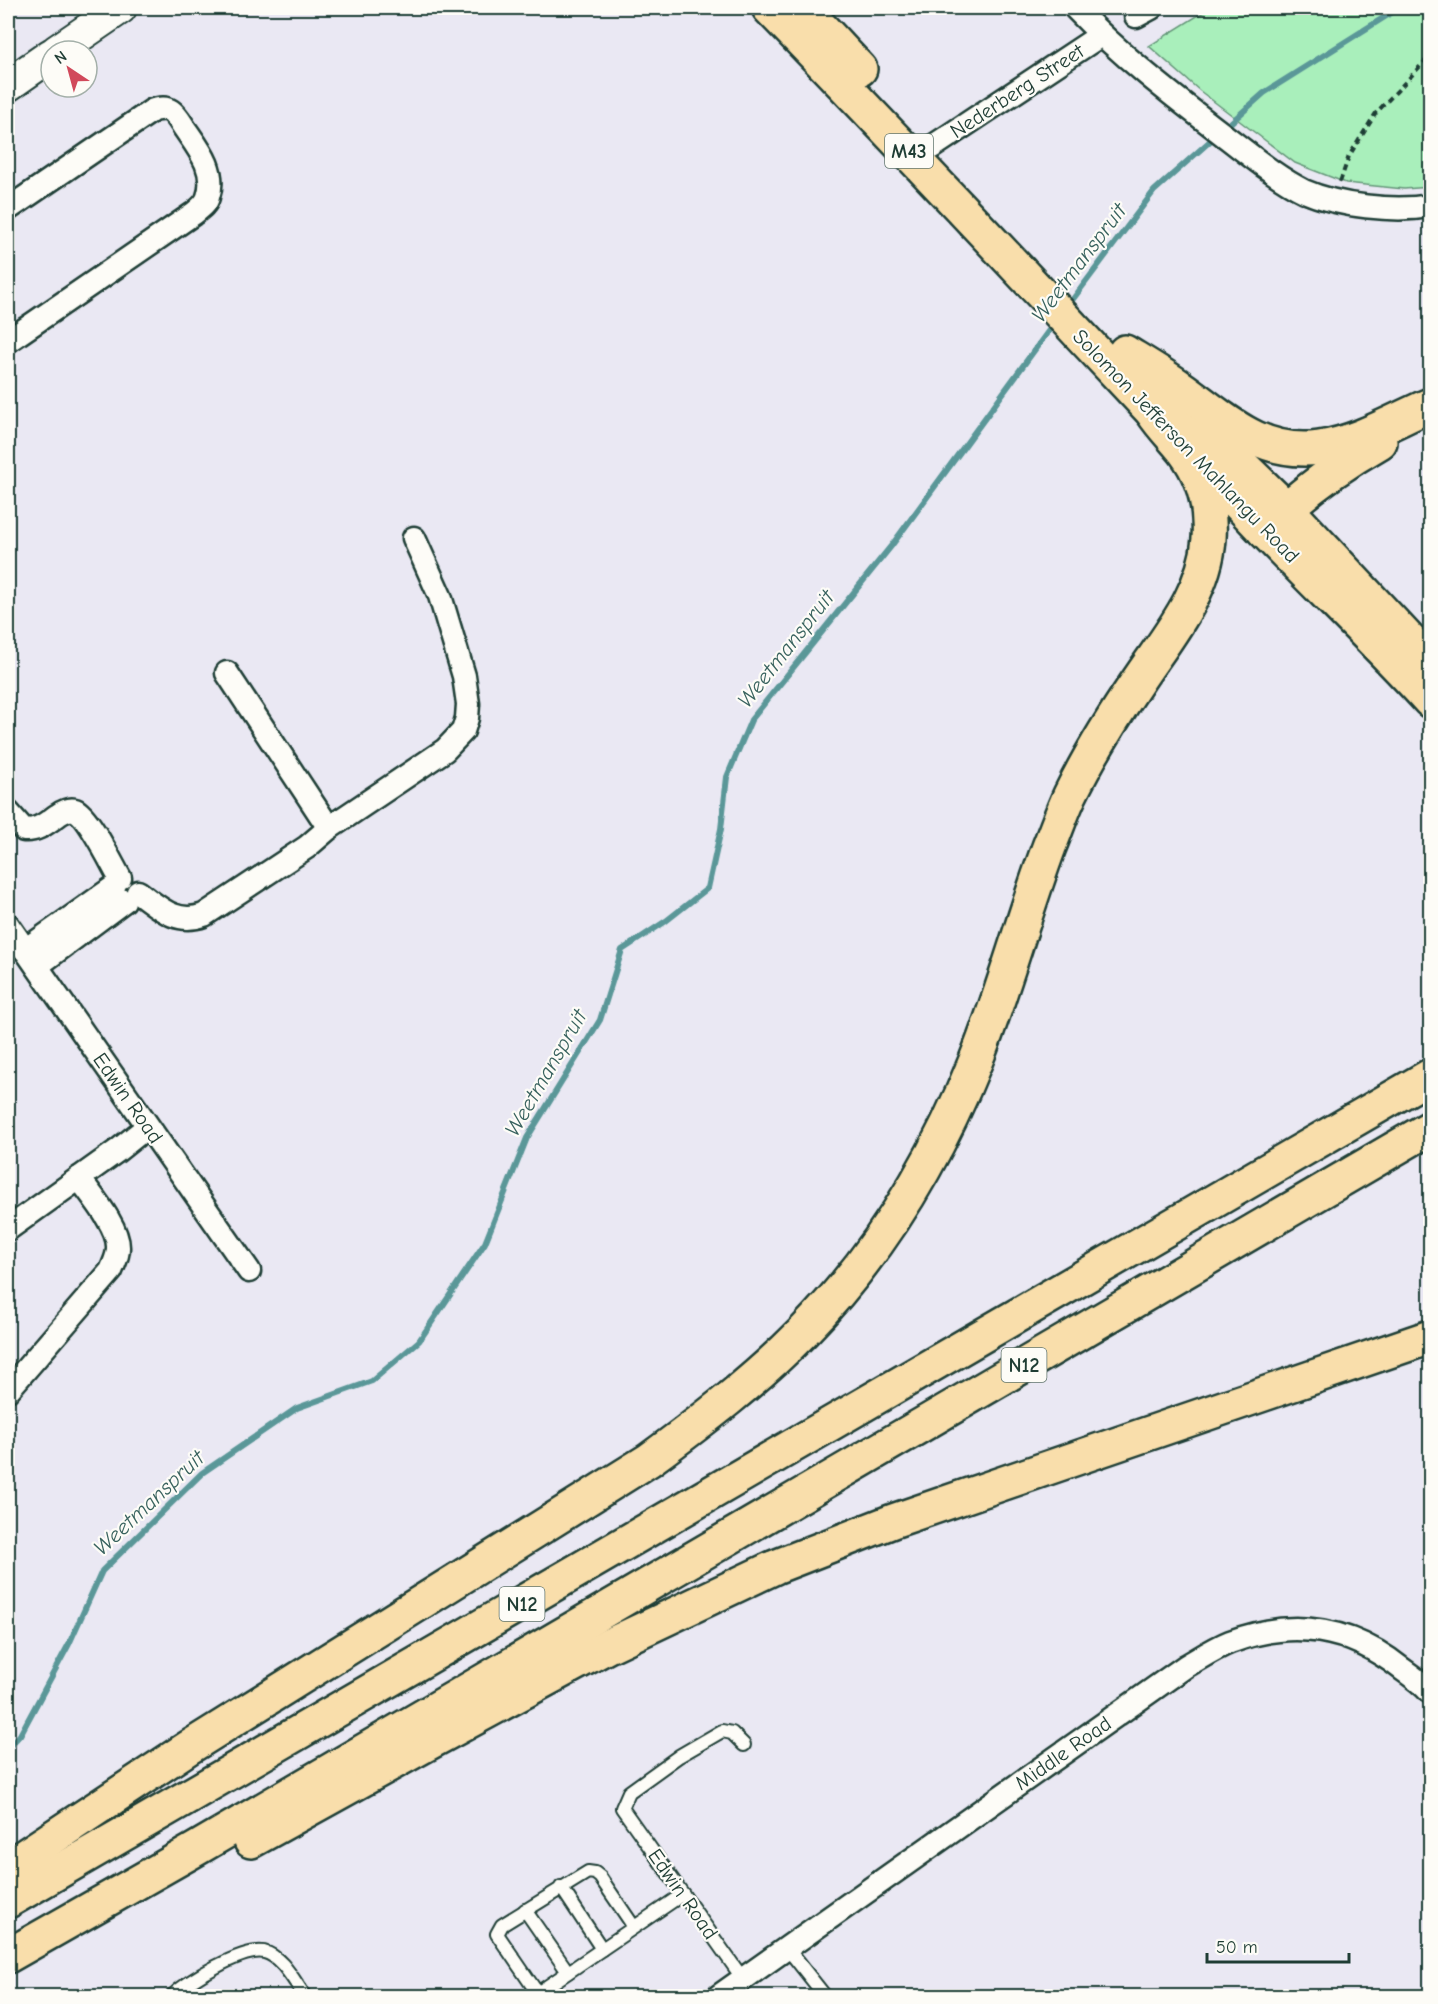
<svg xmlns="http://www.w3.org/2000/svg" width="1438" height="2004" viewBox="0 0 1438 2004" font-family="'Comic Neue',sans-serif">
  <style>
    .green { fill: #a9efbb; stroke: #649678; stroke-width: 1.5 }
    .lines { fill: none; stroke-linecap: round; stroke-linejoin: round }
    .stream { stroke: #5a9798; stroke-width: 6 }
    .lane-casing { stroke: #1f3d34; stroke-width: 16 }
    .street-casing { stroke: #1f3d34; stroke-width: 27 }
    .secondary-casing { stroke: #1f3d34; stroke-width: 36 }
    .primary-casing { stroke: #1f3d34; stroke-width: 38 }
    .highway-casing { stroke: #1f3d34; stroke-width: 38 }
    .path { stroke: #1f3d34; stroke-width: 4; stroke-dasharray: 6 4.5; stroke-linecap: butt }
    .lane { stroke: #fdfcf7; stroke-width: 12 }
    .street { stroke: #fdfcf7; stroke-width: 22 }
    .secondary { stroke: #fdfcf7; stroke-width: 32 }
    .primary { stroke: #f9deab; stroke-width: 33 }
    .highway { stroke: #f9deab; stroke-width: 33 }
    .labels { text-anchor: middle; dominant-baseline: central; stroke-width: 4.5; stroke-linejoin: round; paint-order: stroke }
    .shield { fill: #fdfcf7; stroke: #62766e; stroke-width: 1.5 }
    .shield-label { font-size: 20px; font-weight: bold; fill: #1f3d34 }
    .street-label { font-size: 21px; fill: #1f3d34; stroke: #fdfcf7 }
    .water-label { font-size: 22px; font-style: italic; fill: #38625e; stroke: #fdfcf7 }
  </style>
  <rect width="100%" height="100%" fill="#eae8f3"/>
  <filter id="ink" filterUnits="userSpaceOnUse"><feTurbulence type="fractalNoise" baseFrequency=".0167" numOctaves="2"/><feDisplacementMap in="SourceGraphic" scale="12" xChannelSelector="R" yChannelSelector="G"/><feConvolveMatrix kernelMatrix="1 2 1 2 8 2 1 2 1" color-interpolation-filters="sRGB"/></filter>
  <g filter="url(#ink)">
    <!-- green -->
    <path class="green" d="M1210 8H1430V187L1404 189 1346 183 1295 163 1200 91 1149 46Z"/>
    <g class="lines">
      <!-- stream -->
      <g class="stream">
        <path d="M1067 307 1154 191 1264 93 1399 8"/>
        <path d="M8 1748 20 1735 69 1644 102 1571 202 1473 297 1408 372 1381 419 1341 485 1243 527 1138 600 1020 622 950 666 921 708 888 721 829 727 777 751 720 892 545 1055 322"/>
      </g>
      <defs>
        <g id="lane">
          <path d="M561 1887 602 1949"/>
          <path d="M525 1910 568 1972"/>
          <path d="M634 1927 600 1877 595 1873 588 1872 502 1925 497 1934 534 1988 539 1992 683 1894"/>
          <path d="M787 1948 825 1996"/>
          <path d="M743 1979 622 1808 629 1792 679 1756 722 1731 732 1733 744 1745"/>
          <path d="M172 1996C188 1981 242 1948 264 1952 282 1956 295 1983 305 1996"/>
        </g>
        <g id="street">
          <path d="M1075 8C1120 55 1173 96 1225 136 1250 155 1276 177 1304 191 1338 206 1394 212 1430 206"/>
          <path d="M1136 16 1151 8"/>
          <path d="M932 147 1101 35"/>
          <path d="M8 209 153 110C159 109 165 107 171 111 177 115 181 123 185 129 199 149 217 171 208 197 206 205 199 209 193 214L8 341"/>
          <path d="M227 673 329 828"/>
          <path d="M8 812 24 830C38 831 46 823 58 815 62 812 70 808 75 810 88 815 112 864 120 878"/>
          <path d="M138 892C160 908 176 925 204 915L307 847 329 828 445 750 463 731 467 718 468 704 464 676 440 596 414 538"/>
          <path d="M8 925 249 1271"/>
          <path d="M25 950 114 887"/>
          <path d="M37 966 124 901"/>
          <path d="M8 1229 117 1151 147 1127"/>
          <path d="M8 1390 111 1271C114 1263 118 1257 118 1248 119 1227 91 1195 79 1178"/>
          <path d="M719 1996 1186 1666C1200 1658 1215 1648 1230 1642 1293 1618 1349 1627 1402 1669 1412 1676 1422 1683 1430 1692"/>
        </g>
        <g id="secondary">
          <path d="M57 51 120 8"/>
          <path d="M8 85 51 55"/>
        </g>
        <g id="primary">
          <path d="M769 8C931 174 1089 345 1249 515 1308 578 1372 637 1430 701"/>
          <path d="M803 8 860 69"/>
          <path d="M1159 385 1286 508 1430 662"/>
        </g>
        <g id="highway">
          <path d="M1125 352C1143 363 1162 374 1180 387 1223 417 1259 456 1319 448 1357 443 1395 420 1430 405"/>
          <path d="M1264 531C1297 496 1338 466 1380 442"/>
          <path d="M251 1841 434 1740 608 1646 775 1567 893 1521 1430 1337"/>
          <path d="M8 1867 188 1748 649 1460C702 1421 756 1380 803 1332 878 1255 936 1160 976 1060 1004 990 1023 917 1049 847 1056 830 1062 812 1070 795 1089 756 1112 719 1137 682 1166 638 1205 594 1209 539 1211 508 1204 477 1184 451 1174 438 1162 427 1153 413"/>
          <path d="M8 1901 1430 1076"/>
          <path d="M8 1956 196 1849 1430 1128"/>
        </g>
      </defs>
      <!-- lane casing -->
      <use href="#lane" class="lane-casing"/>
      <!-- street casing -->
      <use href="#street" class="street-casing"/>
      <!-- secondary casing -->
      <use href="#secondary" class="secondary-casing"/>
      <!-- primary casing -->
      <use href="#primary" class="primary-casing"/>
      <!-- highway casing -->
      <use href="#highway" class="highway-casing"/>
      <!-- path -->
      <path class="path" d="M1340 182 1349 156 1376 113 1430 56"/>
      <!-- lane -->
      <use href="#lane" class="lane"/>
      <!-- street -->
      <use href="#street" class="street"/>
      <!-- secondary -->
      <use href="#secondary" class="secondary"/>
      <!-- primary -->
      <use href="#primary" class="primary"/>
      <!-- highway -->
      <use href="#highway" class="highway"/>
    </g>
  </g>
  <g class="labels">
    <!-- shield labels -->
    <g class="shield">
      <rect x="885" y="134" width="48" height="34" rx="4.5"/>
      <rect x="1001.5" y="1348" width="45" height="34" rx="4.5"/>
      <rect x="499.5" y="1587" width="45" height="34" rx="4.5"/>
    </g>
    <g class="shield-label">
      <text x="909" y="151">M43</text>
      <text x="1024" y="1365">N12</text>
      <text x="522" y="1604">N12</text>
    </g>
    <!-- street labels -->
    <g class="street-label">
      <text transform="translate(1017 91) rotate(-33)">Nederberg Street</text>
      <text transform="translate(1186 446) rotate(46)">Solomon Jefferson Mahlangu Road</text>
      <text transform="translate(128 1098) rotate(55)">Edwin Road</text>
      <text transform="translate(1063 1753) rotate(-35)">Middle Road</text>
      <text transform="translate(683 1894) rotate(55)">Edwin Road</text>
    </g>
    <!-- water labels -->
    <g class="water-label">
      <text transform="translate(1079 263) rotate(-53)">Weetmanspruit</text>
      <text transform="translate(786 649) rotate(-52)">Weetmanspruit</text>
      <text transform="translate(546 1073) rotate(-60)">Weetmanspruit</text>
      <text transform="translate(149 1503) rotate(-43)">Weetmanspruit</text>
    </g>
  </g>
  <!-- margin -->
  <rect width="1438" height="2004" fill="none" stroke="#fdfcf7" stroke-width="30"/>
  <rect x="15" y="15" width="1408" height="1974" fill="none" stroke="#1f3d34" stroke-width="2" filter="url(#ink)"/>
  <!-- north arrow -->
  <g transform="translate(69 69) rotate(324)"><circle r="28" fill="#fdfcf7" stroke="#a4b0a9" stroke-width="1.5"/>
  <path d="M0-4.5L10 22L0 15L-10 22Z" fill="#d1495b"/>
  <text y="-9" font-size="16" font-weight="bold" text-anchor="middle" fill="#1f3d34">N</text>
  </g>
  <!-- scale -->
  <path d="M1207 1953v9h142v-9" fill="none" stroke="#1f3d34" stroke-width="3"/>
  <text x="1216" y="1953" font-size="18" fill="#1f3d34" stroke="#fdfcf7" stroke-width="4.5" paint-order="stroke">50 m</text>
</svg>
